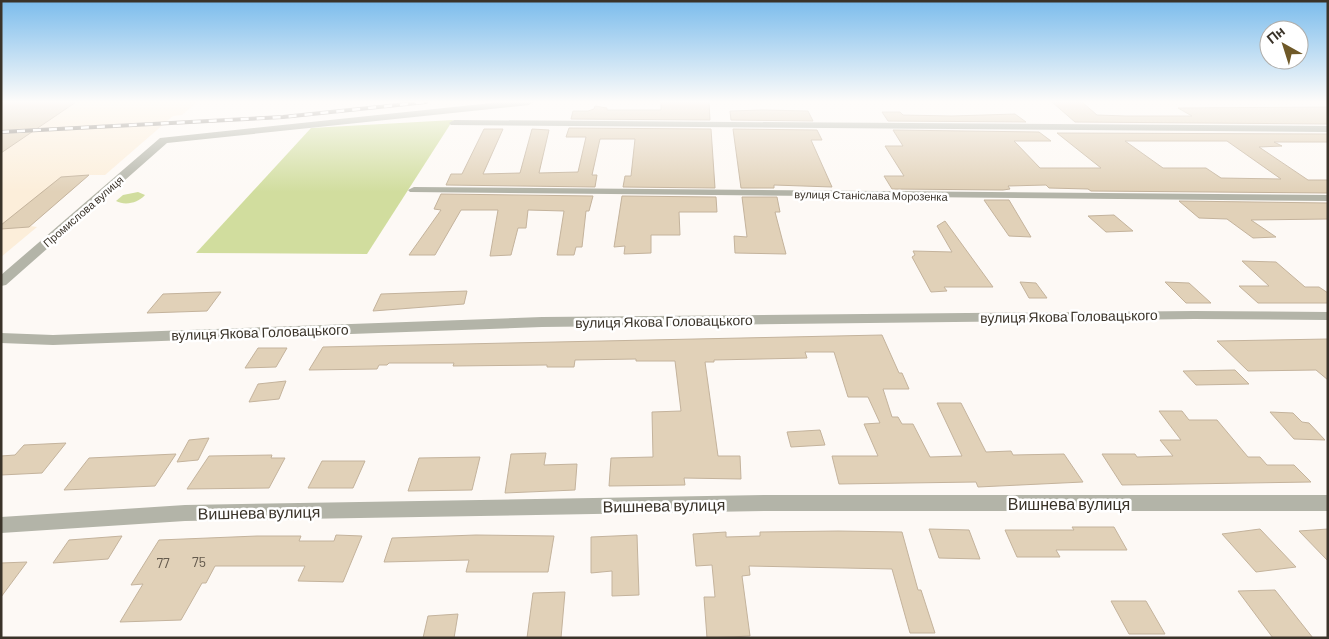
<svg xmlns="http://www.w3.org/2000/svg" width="1329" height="639" viewBox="0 0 1329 639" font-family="Barlow,sans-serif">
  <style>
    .industrial { fill: #fceeda }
    .green { fill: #d1dd9e }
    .building { fill: #e1d1b8; stroke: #c4b39c; fill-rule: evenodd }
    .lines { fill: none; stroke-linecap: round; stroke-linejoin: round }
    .minor { fill: #b3b4a8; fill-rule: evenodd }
    .rail-casing { stroke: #807a72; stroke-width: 4 }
    .rail { stroke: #fff; stroke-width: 2.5; stroke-dasharray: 8; stroke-linecap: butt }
    .labels { text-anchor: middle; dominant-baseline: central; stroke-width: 5; stroke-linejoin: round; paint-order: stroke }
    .far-street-label { font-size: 11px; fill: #3a3329; stroke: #fff }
    .street-label { font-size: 14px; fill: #3a3329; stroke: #fff }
    .near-number-label { font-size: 14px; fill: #645a4d }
    .near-street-label { font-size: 16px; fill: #3a3329; stroke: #fff }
  </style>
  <rect width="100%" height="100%" fill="#fdf9f5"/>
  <!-- industrial -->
  <path class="industrial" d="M1 102H197L182 115 173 116 105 175H89L30 226 37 227 1 257Z"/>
  <!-- green -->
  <g class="green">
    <path d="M453 120 367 254 196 253 311 128Z"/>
    <path d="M138 192 145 195C138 203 125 206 116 201L123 195Z"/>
  </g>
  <!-- building -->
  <g class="building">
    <path d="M1 102H76L1 153Z"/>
    <path d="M661 102H709L710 120 571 119 573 111H588L594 109 595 106 607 108V110H661Z"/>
    <path d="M1052 102H1082L1097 115 1126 116H1192L1178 108 1328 107V124L1075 122Z"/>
    <path d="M763 110 808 111 813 121 731 120 730 111Z"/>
    <path d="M882 112H900L903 115 952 116 1015 114 1026 122 888 121Z"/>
    <path d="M569 128 711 129 715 188 623 187 625 176H631L635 139H600L592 175H597L595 187 446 185 451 174H462L484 129H503L483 174 520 173 532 129 549 130 539 173 578 172 586 137H566Z"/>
    <path d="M733 129 817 130 822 140H811L832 187 774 185V188H741Z"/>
    <path d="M893 130 1039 132 1051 141H1014L1040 168H1101L1057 133 1328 134V142H1274L1282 146 1259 147 1308 180H1328V193L1091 191 1088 189 1049 188 1046 185 1008 186 1010 189 1003 190 892 189 884 176H904L885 146H903ZM1125 141H1227L1281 179 1221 178 1206 168H1163Z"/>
    <path d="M89 175 29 227 1 229V225L61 177Z"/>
    <path d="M441 194 593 196 589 211H586L582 247H576L574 255H557L564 211 528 210 526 228H518L511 255 490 256 498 210H461L435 255H409L441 210 434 209Z"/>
    <path d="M622 196 716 197 717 212H679L680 235H651V253L624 254 625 246 614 247Z"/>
    <path d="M742 197H777L780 212H775L786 254 735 253 734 236 747 237Z"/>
    <path d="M984 200H1009L1031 237 1009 236Z"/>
    <path d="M1179 201 1328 203V219L1251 220 1276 237 1253 238 1227 219 1199 218Z"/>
    <path d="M1114 215 1133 231 1106 232 1088 216Z"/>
    <path d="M945 221 993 287H944L947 291 931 292 912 257 915 255 913 251 952 252 937 226Z"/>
    <path d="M1242 261 1276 262 1305 287H1319L1328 293V303H1258L1239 286H1269Z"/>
    <path d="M1020 282 1036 283 1047 298H1029Z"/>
    <path d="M1165 282 1189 283 1211 303H1186Z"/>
    <path d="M467 291 464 304 373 311 381 294Z"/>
    <path d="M221 292 207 311 147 313 163 294Z"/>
    <path d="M882 335 899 373H902L909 389H883L892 417H898L902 424H913L930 457 962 456 937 403H961L986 452 1011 451 1013 455 1064 454 1083 482 978 487 976 482 839 484 832 456H878L864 424 880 423 868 397H848L834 352H805L807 358 714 360V362H705L718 456H740L741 479 684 478 685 485 609 486 611 458 653 457 652 412 681 411 675 361H636V359L575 360 574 367H547V365L453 366 454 363H389L387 365H379L377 369 309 370 323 347Z"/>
    <path d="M1328 339V380L1316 370 1248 371 1217 341Z"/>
    <path d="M258 348H287L276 367 245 368Z"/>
    <path d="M1235 370 1249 384 1196 385 1183 371Z"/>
    <path d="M286 381 279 399 249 402 258 384Z"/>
    <path d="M1159 411H1182L1189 420H1217L1248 457H1260L1267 465H1294L1311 482 1122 485 1102 454H1135L1137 457 1173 456 1160 440H1181Z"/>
    <path d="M1270 412 1293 413 1302 422 1309 423 1325 440 1294 439Z"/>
    <path d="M820 430 825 445 791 447 787 432Z"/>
    <path d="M209 438 198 460 177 462 189 440Z"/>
    <path d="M66 443 42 473 1 475V456L15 455 24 445Z"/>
    <path d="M546 453 544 465 577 464 575 490 505 493 511 454Z"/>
    <path d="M176 454 155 486 64 490 89 458Z"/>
    <path d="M272 455 271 458H285L269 488 187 489 209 456Z"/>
    <path d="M480 457 472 490 408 491 419 458Z"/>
    <path d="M322 461H365L353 488H308Z"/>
    <path d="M1072 527H1114L1127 550H1056L1060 557H1017L1005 530H1074Z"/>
    <path d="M929 529 969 530 980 559 939 558Z"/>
    <path d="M1260 529 1296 567 1256 572 1222 534Z"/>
    <path d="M1328 529V561L1299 531Z"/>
    <path d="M838 531 902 532 918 590H921L935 633H910L892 569 749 566 750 575 742 576 750 636 707 638 704 597H715L712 565 696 566 693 534 726 532V537L760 536V532Z"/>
    <path d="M336 535 362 536 343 582 298 581 305 566H215L206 583H202L181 620 120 622 143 584 131 585 159 540 257 536H301L299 541H334Z"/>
    <path d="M476 535 554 536 548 572H466L469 560 384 562 392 538Z"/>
    <path d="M637 535 639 595 612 596V571L591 573V537Z"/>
    <path d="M122 536 108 559 53 563 69 540Z"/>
    <path d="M27 562 1 597V563Z"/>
    <path d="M1275 590 1313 638H1273L1238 591Z"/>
    <path d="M565 592 561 638H527L533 593Z"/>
    <path d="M1111 601H1146L1165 634H1129Z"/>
    <path d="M458 614 454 638H423L428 616Z"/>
  </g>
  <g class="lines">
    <!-- minor -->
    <g class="minor">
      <path d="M501 102H533L529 105 167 143 6 285 1 286V275L160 138Z"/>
      <path d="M454 120 1328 126V132L451 125 449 123Z"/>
      <path d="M414 187 1328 195V201L410 192 408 190Z"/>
      <path d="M1194 311 1328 312V320L1194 319 542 327 53 345 1 343V333L53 335 542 317Z"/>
      <path d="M766 495H1328V511H766L185 521 1 533V517L185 505Z"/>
    </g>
    <defs>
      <path id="rail" d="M1 132 283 117 426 102"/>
    </defs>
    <!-- rail casing -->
    <use href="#rail" class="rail-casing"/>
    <!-- rail -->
    <use href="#rail" class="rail"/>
  </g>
  <!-- sky -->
  <linearGradient id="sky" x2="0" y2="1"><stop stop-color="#7bbcec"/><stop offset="0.53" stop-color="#fefcfa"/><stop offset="1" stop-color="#fefcfa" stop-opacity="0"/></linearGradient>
  <rect width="1329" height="192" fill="url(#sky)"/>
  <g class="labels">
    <!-- far-street labels -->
    <g class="far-street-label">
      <text transform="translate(871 195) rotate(1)">вулиця Станіслава Морозенка</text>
      <text transform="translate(83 211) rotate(-41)">Промислова вулиця</text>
    </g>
    <!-- street labels -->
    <g class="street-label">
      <text transform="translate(1069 316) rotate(-1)">вулиця Якова Головацького</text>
      <text transform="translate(664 321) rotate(-1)">вулиця Якова Головацького</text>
      <text transform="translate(260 332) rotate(-2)">вулиця Якова Головацького</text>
    </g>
    <!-- near-number labels -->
    <g class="near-number-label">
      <text x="199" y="561">75</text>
      <text x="163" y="562">77</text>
    </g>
    <!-- near-street labels -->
    <g class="near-street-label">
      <text x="1069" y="503">Вишнева вулиця</text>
      <text transform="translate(664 505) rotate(-1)">Вишнева вулиця</text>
      <text transform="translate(259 512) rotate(-1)">Вишнева вулиця</text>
    </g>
  </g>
  <!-- border -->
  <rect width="1329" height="639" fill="none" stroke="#3a3329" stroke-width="5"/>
  <!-- north arrow -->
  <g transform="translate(1284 45) rotate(321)"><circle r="24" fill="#ffffff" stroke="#b0ada9"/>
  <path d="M0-4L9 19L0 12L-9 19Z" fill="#6f5928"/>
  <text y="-8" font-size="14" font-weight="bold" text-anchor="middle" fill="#3a3329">Пн</text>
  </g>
</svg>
